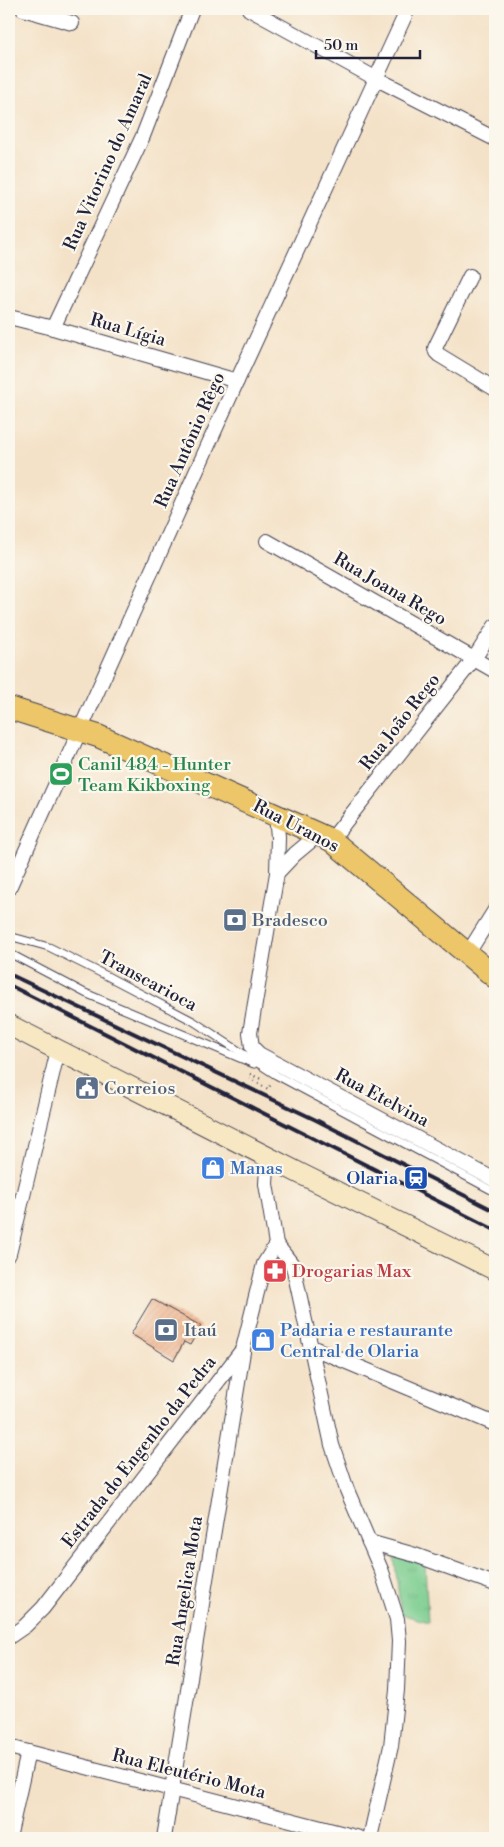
<svg xmlns="http://www.w3.org/2000/svg" width="504" height="1847" viewBox="0 0 504 1847" font-family="'Libre Bodoni',serif">
  <style>
    .grass { fill: url(#grass-tufts); stroke: #4e7764 }
    .building { fill: url(#building-hatch) }
    .lines { fill: none; stroke-linecap: round; stroke-linejoin: round }
    .lane-casing { stroke: #423f50; stroke-width: 9 }
    .street-casing { stroke: #423f50; stroke-width: 16 }
    .secondary-casing { stroke: #423f50; stroke-width: 22 }
    .primary-casing { stroke: #423f50; stroke-width: 24 }
    .path { stroke: #423f50; stroke-width: 2.5; stroke-dasharray: 1 4; stroke-linecap: butt }
    .lane { stroke: #fff; stroke-width: 7 }
    .street { stroke: #fff; stroke-width: 14 }
    .secondary { stroke: #f7e8c3; stroke-width: 20 }
    .primary { stroke: #ecc669; stroke-width: 22 }
    .rail { stroke: #22223b; stroke-width: 4 }
    .labels { text-anchor: middle; dominant-baseline: central; stroke-width: 4.5; stroke-linejoin: round; paint-order: stroke }
    .street-label { font-size: 18px; fill: #22223b; stroke: #fbf7ec }
    .leisure-label { font-size: 18px; fill: #27864d; stroke: #fbf7ec; text-anchor: start }
    .service-label { font-size: 18px; fill: #4e5e75; stroke: #fbf7ec; text-anchor: start }
    .shop-label { font-size: 18px; fill: #366cbe; stroke: #fbf7ec; text-anchor: start }
    .transit-label { font-size: 18px; fill: #164399; stroke: #fbf7ec; text-anchor: end }
    .health-label { font-size: 18px; fill: #be3a42; stroke: #fbf7ec; text-anchor: start }
  </style>
  <defs>
    <pattern id="grass-tufts" width="24" height="20" patternUnits="userSpaceOnUse" patternTransform="scale(1.25)"><rect width="24" height="20" fill="#79cc8e"/><path d="M3 7l-1-3M5 7V3M7 7l1-3M15 17l-1-3M17 17v-4M19 17l1-3" fill="none" stroke="#68af7b"/></pattern>
    <pattern id="building-hatch" width="6" height="6" patternUnits="userSpaceOnUse" patternTransform="scale(1.25)"><rect width="6" height="6" fill="#edae85"/><path d="M-1 1l2-2M0 6l6-6M5 7l2-2" fill="none" stroke="#cb9574"/></pattern>
  </defs>
  <rect width="100%" height="100%" fill="#fbf7ec"/>
  <filter id="ink" filterUnits="userSpaceOnUse"><feTurbulence type="fractalNoise" baseFrequency=".02" numOctaves="2"/><feDisplacementMap in="SourceGraphic" scale="10" xChannelSelector="R" yChannelSelector="G"/><feConvolveMatrix kernelMatrix="1 2 1 2 8 2 1 2 1" color-interpolation-filters="sRGB"/></filter>
  <filter id="wash" filterUnits="userSpaceOnUse"><feTurbulence type="fractalNoise" baseFrequency=".0096" numOctaves="4" result="noise"/><feDisplacementMap in="SourceGraphic" scale="20" xChannelSelector="R" yChannelSelector="G"/><feGaussianBlur stdDeviation="1.12" result="paint"/><feColorMatrix in="noise" values="0 0 0 0 0 0 0 0 0 0 0 0 0 0 0 0 0 1.4 0 .05"/><feComposite in="paint" operator="in"/></filter>
  <g filter="url(#wash)">
    <rect width="100%" height="100%" fill="#f4e2c8"/>
    <!-- grass -->
    <path class="grass" d="M394 1556 425 1564 428 1622 401 1614Z"/>
    <g id="blocks">
      <!-- building -->
      <path class="building" d="M152 1299 201 1326 190 1345 184 1342 174 1360 131 1334Z"/>
    </g>
  </g>
  <g filter="url(#ink)">
    <use href="#blocks" fill-opacity="0" stroke="#423f50" stroke-width="1"/>
    <g class="lines">
      <defs>
        <g id="lane">
          <path d="M9 936 49 947 107 976 193 1021 276 1075 495 1192"/>
          <path d="M9 953 85 993 254 1064"/>
        </g>
        <g id="street">
          <path d="M23 9 72 23"/>
          <path d="M249 9 375 78 495 139"/>
          <path d="M470 276 435 348 436 352 439 355 495 389"/>
          <path d="M9 317 53 328 237 381"/>
          <path d="M53 328 143 136 192 9"/>
          <path d="M267 541 495 671"/>
          <path d="M276 815 278 837 277 873 250 1033 252 1047 259 1054 495 1180"/>
          <path d="M331 840 474 659 495 626"/>
          <path d="M277 873 295 854 319 834"/>
          <path d="M9 888 237 381 408 9"/>
          <path d="M468 953 495 910"/>
          <path d="M276 1244 291 1263 294 1270 332 1445 347 1490 382 1572 397 1619 399 1641 397 1690 391 1746 370 1838"/>
          <path d="M9 1254 58 1050"/>
          <path d="M311 1347 495 1424"/>
          <path d="M369 1542 415 1555 495 1584"/>
          <path d="M9 1637 25 1626 43 1608 243 1349 264 1264 276 1244 266 1184 267 1168 271 1158"/>
          <path d="M9 1747 360 1838"/>
          <path d="M9 1838 28 1752"/>
          <path d="M164 1838 243 1352"/>
        </g>
        <path id="secondary" d="M9 1025 301 1174 495 1270"/>
        <path id="primary" d="M9 708 98 736 331 840 495 977"/>
      </defs>
      <!-- lane casing -->
      <use href="#lane" class="lane-casing"/>
      <!-- street casing -->
      <use href="#street" class="street-casing"/>
      <!-- secondary casing -->
      <use href="#secondary" class="secondary-casing"/>
      <!-- primary casing -->
      <use href="#primary" class="primary-casing"/>
      <!-- path -->
      <g class="path">
        <path d="M250 1074 263 1080"/>
        <path d="M249 1078 268 1089 271 1084"/>
      </g>
      <!-- lane -->
      <use href="#lane" class="lane"/>
      <!-- street -->
      <use href="#street" class="street"/>
      <!-- secondary -->
      <use href="#secondary" class="secondary"/>
      <!-- primary -->
      <use href="#primary" class="primary"/>
      <!-- rail -->
      <g class="rail">
        <path d="M9 974 316 1120 495 1211"/>
        <path d="M9 985 495 1230"/>
      </g>
    </g>
  </g>
  <!-- icons -->
  <defs>
    <symbol id="stadium-square" viewBox="-11 -11 22 22"><rect x="-9" y="-9" width="18" height="18" rx="4" fill="#2e9e5b" stroke="#fbf7ec"/><path d="M0-5a6.5 5 0 1 0 0 10a6.5 5 0 1 0 0-10ZM-3.5-1.8h7v3.6h-7Z" fill="#fff"/></symbol>
    <symbol id="bank-square" viewBox="-11 -11 22 22"><rect x="-9" y="-9" width="18" height="18" rx="4" fill="#5c6f8a" stroke="#fbf7ec"/><path d="M-6-4H6V4H-6ZM0-2.3a2.3 2.3 0 1 0 0 4.6a2.3 2.3 0 1 0 0-4.6Z" fill="#fff"/></symbol>
    <symbol id="civic-square" viewBox="-11 -11 22 22"><rect x="-9" y="-9" width="18" height="18" rx="4" fill="#5c6f8a" stroke="#fbf7ec"/><path d="M-.6-6.5H3V-4.5H.6V-3L4-1V1h2V6H-6V1h2V-1L-.6-3ZM-1.2 2.5V6h2.4V2.5Z" fill="#fff"/></symbol>
    <symbol id="shop-square" viewBox="-11 -11 22 22"><rect x="-9" y="-9" width="18" height="18" rx="4" fill="#3f7fe0" stroke="#fbf7ec"/><path d="M-5-2.5h2.3a2.7 3.5 0 0 1 5.4 0H5L5.5 6h-11ZM-1.5-2.5h3a1.5 2.3 0 0 0-3 0Z" fill="#fff"/></symbol>
    <symbol id="station-square" viewBox="-11 -11 22 22"><rect x="-9" y="-9" width="18" height="18" rx="4" fill="#1a4fb4" stroke="#fbf7ec"/><path d="M-3-6H3Q5-6 5-4V2Q5 4 3 4L4.5 6H3L1.5 4h-3L-3 6H-4.5L-3 4Q-5 4-5 2V-4Q-5-6-3-6ZM-3.5-4v3h7v-3ZM-3.5 1v1.5H-2V1ZM2 1v1.5H3.5V1Z" fill="#fff"/></symbol>
    <symbol id="pharmacy-square" viewBox="-11 -11 22 22"><rect x="-9" y="-9" width="18" height="18" rx="4" fill="#e0444e" stroke="#fbf7ec"/><path d="M-2-6h4v4h4v4h-4v4h-4v-4h-4v-4h4Z" fill="#fff"/></symbol>
  </defs>
  <g fill-rule="evenodd">
    <use href="#stadium-square" x="47" y="760" width="28" height="28"/>
    <use href="#bank-square" x="221" y="906" width="28" height="28"/>
    <use href="#civic-square" x="73" y="1074" width="28" height="28"/>
    <use href="#shop-square" x="199" y="1154" width="28" height="28"/>
    <use href="#station-square" x="402" y="1164" width="28" height="28"/>
    <use href="#pharmacy-square" x="261" y="1257" width="28" height="28"/>
    <use href="#bank-square" x="152" y="1316" width="28" height="28"/>
    <use href="#shop-square" x="249" y="1326" width="28" height="28"/>
  </g>
  <g class="labels">
    <!-- street labels -->
    <g class="street-label">
      <text transform="translate(108 162) rotate(-66)">Rua Vitorino do Amaral</text>
      <text transform="translate(128 330) rotate(16)">Rua Lígia</text>
      <text transform="translate(190 440) rotate(-66)">Rua Antônio Rêgo</text>
      <text transform="translate(390 589) rotate(30)">Rua Joana Rego</text>
      <text transform="translate(400 722) rotate(-52)">Rua João Rego</text>
      <text transform="translate(296 826) rotate(27)">Rua Uranos</text>
      <text transform="translate(148 981) rotate(28)">Transcarioca</text>
      <text transform="translate(382 1098) rotate(28)">Rua Etelvina</text>
      <text transform="translate(139 1452) rotate(-52)">Estrada do Engenho da Pedra</text>
      <text transform="translate(185 1591) rotate(-81)">Rua Angelica Mota</text>
      <text transform="translate(189 1774) rotate(14)">Rua Eleutério Mota</text>
    </g>
    <!-- leisure labels -->
    <g class="leisure-label">
      <text x="78" y="764">Canil 484 - Hunter<tspan x="78" dy="21">Team Kikboxing</tspan></text>
    </g>
    <!-- service labels -->
    <g class="service-label">
      <text x="252" y="920">Bradesco</text>
      <text x="104" y="1088">Correios</text>
      <text x="184" y="1330">Itaú</text>
    </g>
    <!-- shop labels -->
    <g class="shop-label">
      <text x="230" y="1168">Manas</text>
      <text x="280" y="1330">Padaria e restaurante<tspan x="280" dy="21">Central de Olaria</tspan></text>
    </g>
    <!-- transit labels -->
    <g class="transit-label">
      <text x="398" y="1178">Olaria</text>
    </g>
    <!-- health labels -->
    <g class="health-label">
      <text x="292" y="1271">Drogarias Max</text>
    </g>
  </g>
  <!-- margin -->
  <rect width="504" height="1847" fill="none" stroke="#fbf7ec" stroke-width="30"/>
  <!-- scale -->
  <path d="M316 50v8h104v-8" fill="none" stroke="#22223b" stroke-width="2.5"/>
  <text x="324" y="50" font-size="15" fill="#22223b" stroke="#fbf7ec" stroke-width="4" paint-order="stroke">50 m</text>
</svg>
